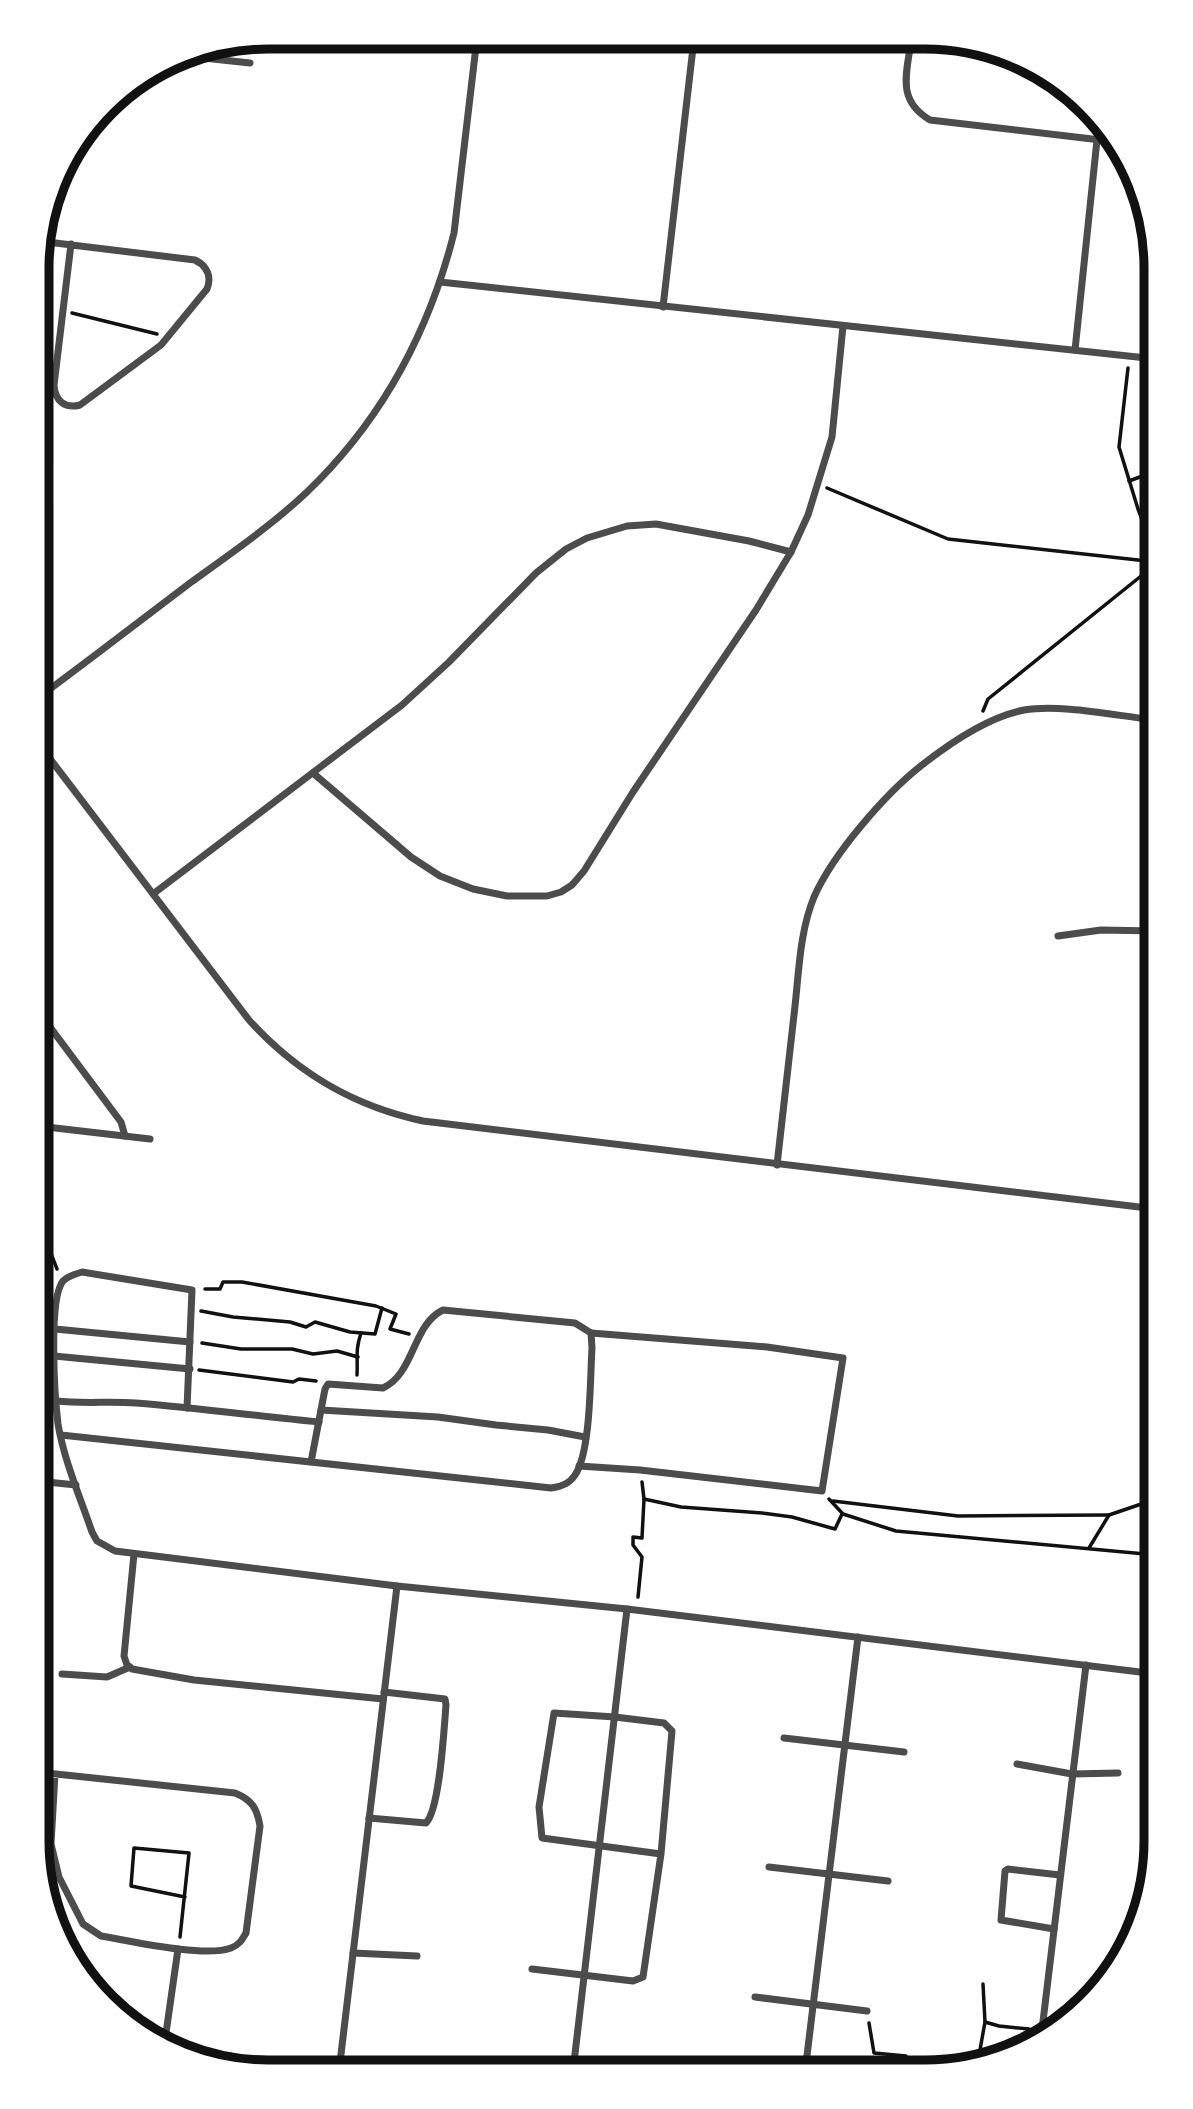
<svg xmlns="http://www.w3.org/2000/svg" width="1193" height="2109" viewBox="0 0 1193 2109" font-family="'Nunito Sans',sans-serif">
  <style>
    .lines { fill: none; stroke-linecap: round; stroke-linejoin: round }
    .path { stroke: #111; stroke-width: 3.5 }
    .minor { stroke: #4c4c4c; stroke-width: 7 }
    .rim { fill: none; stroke: #111; stroke-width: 9 }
  </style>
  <rect width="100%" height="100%" fill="#fff"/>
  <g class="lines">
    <!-- path -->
    <g class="path">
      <path d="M72 313 157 334"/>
      <path d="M39 321 49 336"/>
      <path d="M1128 368 1119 447 1138 509 1156 556"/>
      <path d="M1129 481 1156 471"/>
      <path d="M827 488 948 539 1156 562"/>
      <path d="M983 711 988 699 1156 564"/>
      <path d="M49 1248 57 1269"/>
      <path d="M205 1289H220L223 1282H242L376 1306 396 1314 390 1329 409 1334"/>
      <path d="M201 1311 233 1317 290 1322 306 1327 315 1322 350 1332 375 1334 382 1308"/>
      <path d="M202 1343 241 1349H292L313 1354 337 1351 358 1357"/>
      <path d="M199 1370 293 1382 299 1379 316 1381"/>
      <path d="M357 1375C358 1357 355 1351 361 1333"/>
      <path d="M644 1499 681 1507 762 1513 792 1517 835 1529 842 1514"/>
      <path d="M829 1499 843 1514 896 1531 1156 1555"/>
      <path d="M833 1501 958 1516 1109 1515"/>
      <path d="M1089 1548 1109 1515 1156 1499"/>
      <path d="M638 1597 642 1557 633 1545V1537L642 1538 644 1499 642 1482"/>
      <path d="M180 1937 189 1853 134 1848 131 1886 185 1897"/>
      <path d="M983 1984 985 2022"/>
      <path d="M869 2023 874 2053 906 2056"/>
      <path d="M978 2061 985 2022 999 2026 1029 2029"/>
    </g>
    <!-- minor -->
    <g class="minor">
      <path d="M911 41C907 73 896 100 930 120L1109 141"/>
      <path d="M186 53 185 56 250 63"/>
      <path d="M39 241 195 260C207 266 212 276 207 289L161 345 80 405C65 409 55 401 54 385L71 244"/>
      <path d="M440 282 1156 359"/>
      <path d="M663 307 694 39"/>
      <path d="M1075 350 1097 140"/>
      <path d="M38 698C89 660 139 622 190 583 230 554 271 526 307 492 381 421 429 332 454 233L477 38"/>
      <path d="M38 743 249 1020C297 1073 353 1106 423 1121L1156 1209"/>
      <path d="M313 773 411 857 440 876 473 889 507 896H547L561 892 572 885 584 871 633 792 756 610 791 552 808 515 832 437 843 326"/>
      <path d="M153 894 402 705 449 662 536 573 566 549 587 538 627 526 656 524 749 541 791 552"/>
      <path d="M1058 936 1101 930 1156 931"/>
      <path d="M38 1011 121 1122 125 1136"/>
      <path d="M38 1126 150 1139"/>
      <path d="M777 1165C783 1112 789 1059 795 1006 799 970 800 931 814 897 833 854 885 794 922 765 950 743 987 717 1024 710 1062 704 1116 716 1156 720"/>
      <path d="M55 1329 190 1342"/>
      <path d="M54 1356 190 1369"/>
      <path d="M56 1401C83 1404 109 1401 136 1403 197 1408 258 1416 319 1422"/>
      <path d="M187 1408 192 1290 82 1272C75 1274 68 1276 63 1281 48 1299 55 1400 58 1424 64 1460 80 1497 92 1532L97 1541 115 1551 397 1586 627 1609 1156 1674"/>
      <path d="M321 1410 438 1417 496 1425 548 1430 585 1437"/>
      <path d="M61 1435 551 1488C560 1487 570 1483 575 1475 591 1452 590 1378 592 1348L591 1333 575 1323 443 1310C412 1325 415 1373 383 1388L328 1384 325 1389 311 1462"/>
      <path d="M579 1466 640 1470 822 1491 843 1358 767 1347 591 1333"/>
      <path d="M37 1481 76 1485"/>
      <path d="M134 1554 124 1656 127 1665 132 1669 194 1680 383 1699"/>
      <path d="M62 1674 107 1677 130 1667"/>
      <path d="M784 1738 904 1752"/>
      <path d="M1017 1764 1072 1774 1118 1773"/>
      <path d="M37 1772 235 1793C252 1800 257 1808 260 1826L246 1933C242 1940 239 1945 231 1948 204 1958 131 1941 101 1936L83 1924 59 1877 51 1844 55 1774"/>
      <path d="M369 1818 426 1823C440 1809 444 1728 446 1705L445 1699 384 1692"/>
      <path d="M769 1867 888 1881"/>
      <path d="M1054 1929 1001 1920 1005 1871 1008 1869 1060 1875"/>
      <path d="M353 1953 417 1956"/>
      <path d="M532 1969 633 1981 643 1977 661 1854 672 1731 664 1723 615 1717 554 1713 539 1807 542 1838 661 1854"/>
      <path d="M755 1997 867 2011"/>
      <path d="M1041 2038 1086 1665"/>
      <path d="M165 2040 178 1949"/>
      <path d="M236 2070H242"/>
      <path d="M339 2071 397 1586"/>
      <path d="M573 2071 627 1609"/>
      <path d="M805 2072 858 1637"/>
    </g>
  </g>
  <!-- crop -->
  <path d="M0 0H1193V2109H0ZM268 49H925A219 219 0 0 1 1144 268V1841A219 219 0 0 1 925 2060H268A219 219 0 0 1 49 1841V268A219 219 0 0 1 268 49Z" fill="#fff" fill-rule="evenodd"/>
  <path class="rim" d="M268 49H925A219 219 0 0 1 1144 268V1841A219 219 0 0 1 925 2060H268A219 219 0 0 1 49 1841V268A219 219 0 0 1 268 49Z"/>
</svg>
